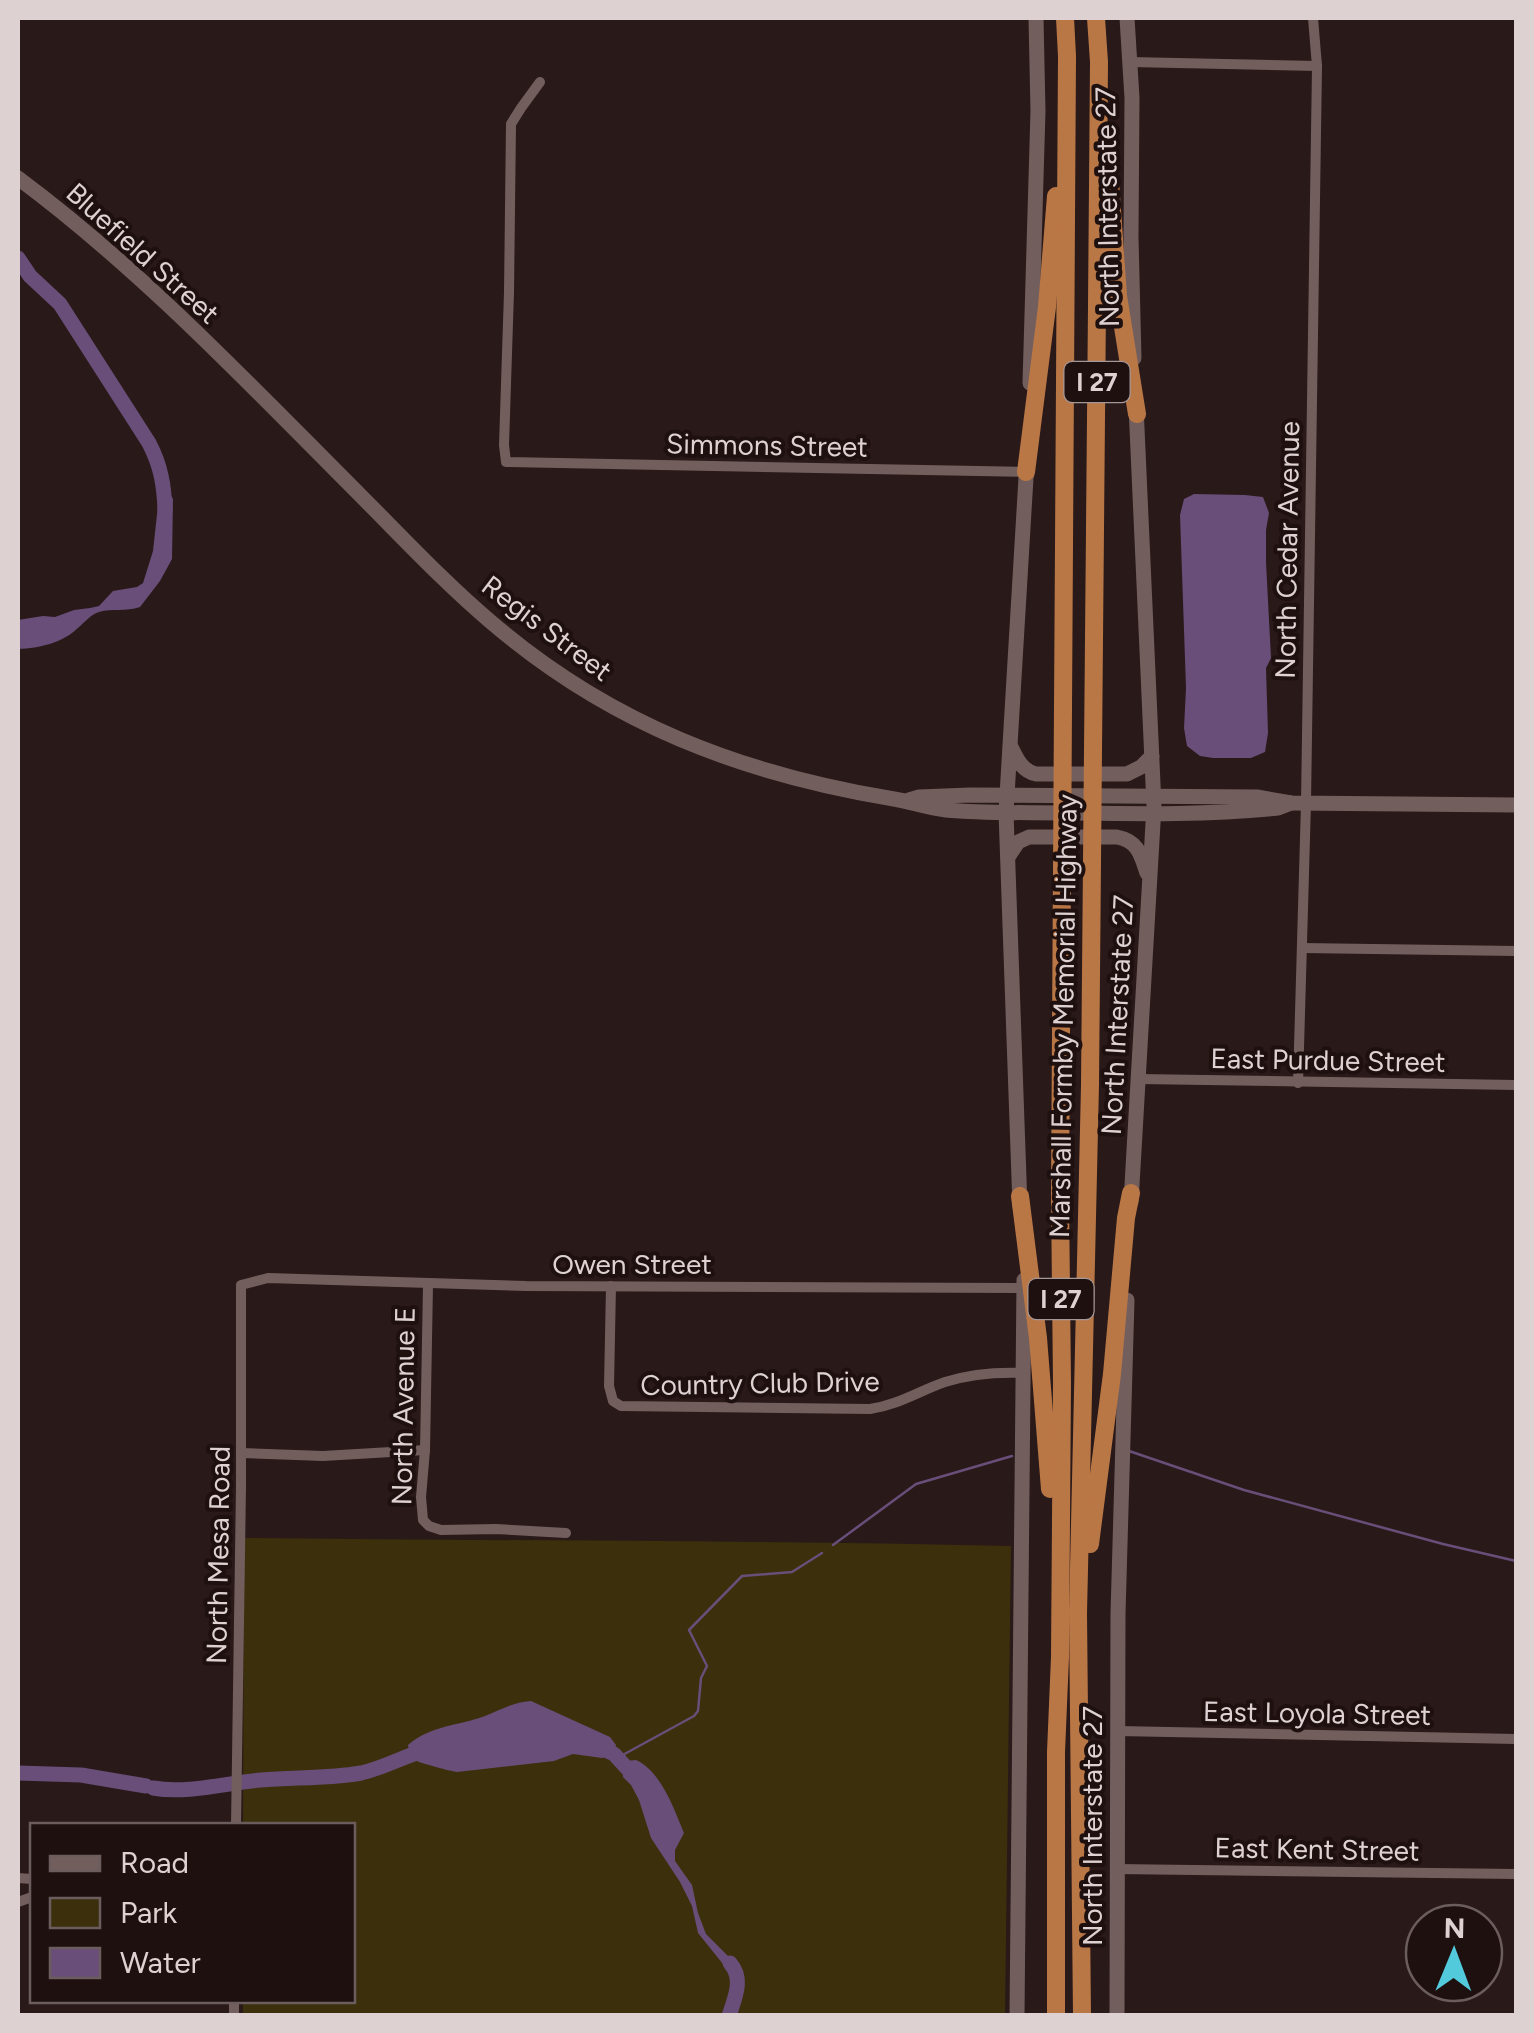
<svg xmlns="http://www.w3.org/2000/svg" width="1534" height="2033" viewBox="0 0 1534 2033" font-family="Figtree,sans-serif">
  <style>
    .green { fill: #3b2f0c }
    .water { fill: #684e78 }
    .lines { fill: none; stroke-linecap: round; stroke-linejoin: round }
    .stream { stroke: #684e78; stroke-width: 2.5 }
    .river { stroke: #684e78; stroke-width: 15 }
    .street { stroke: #725e5d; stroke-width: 10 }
    .secondary { stroke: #725e5d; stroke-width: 15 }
    .highway { stroke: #ba7746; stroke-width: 18 }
    .labels { text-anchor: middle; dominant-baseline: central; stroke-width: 8; stroke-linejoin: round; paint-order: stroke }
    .shield { fill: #1f1010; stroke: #a49797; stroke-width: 2.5 }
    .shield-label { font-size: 25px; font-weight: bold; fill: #ddd1d1 }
    .street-label { font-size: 28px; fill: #ddd1d1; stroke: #1f1010 }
  </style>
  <rect width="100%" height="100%" fill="#291919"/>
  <!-- green -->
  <path class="green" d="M244 1538C500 1541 755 1540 1011 1546L1005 2015 243 2016V2001L352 2000V1826L243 1825Z"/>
  <!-- water -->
  <g class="water">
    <path d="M164 494H170L173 499 172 559 160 581 140 607C126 612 112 608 99 612 90 615 86 621 79 627 63 643 40 648 18 649V620L43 616 55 617 74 610 90 608 99 606 113 591 137 587 143 583 153 551 159 496Z"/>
    <path d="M1194 494 1245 495 1263 497 1269 513 1266 530V562L1271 658 1266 668 1268 733 1265 752 1251 758H1213L1200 756 1187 746 1184 728 1186 688 1180 515 1184 499Z"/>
    <path d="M531 1701 610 1737 616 1745 614 1754 602 1758 573 1754 554 1761 457 1772C450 1771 420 1763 414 1760 408 1756 409 1751 408 1745 431 1725 458 1726 485 1716 501 1710 513 1702 531 1701Z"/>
    <path d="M636 1760C661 1771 674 1809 684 1833L675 1850V1861L692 1885 698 1913 706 1934 735 1963 742 1974 741 1980 731 1974 698 1933 692 1906 680 1882 651 1838 639 1800 631 1785 623 1777V1765L626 1761Z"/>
  </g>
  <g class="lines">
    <!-- stream -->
    <g class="stream">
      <path d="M1129 1451 1244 1490 1443 1544 1516 1561"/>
      <path d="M833 1545 916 1484 1012 1456"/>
      <path d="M619 1757 694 1716 698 1711 701 1678 707 1666 689 1630 742 1576 792 1572 822 1553"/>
    </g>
    <!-- river -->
    <g class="river">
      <path d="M18 258 30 276 60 304 149 443C161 466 164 485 165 510"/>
      <path d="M596 1746 614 1754 636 1778"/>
      <path d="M18 1773 81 1775 146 1786"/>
      <path d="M153 1788C188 1794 226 1783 261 1780 294 1777 328 1779 361 1773 384 1768 404 1756 426 1750"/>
      <path d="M729 2016C735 1997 744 1979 730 1963"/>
    </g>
    <!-- street -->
    <g class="street">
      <path d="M1130 62 1317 66"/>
      <path d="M540 82 521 108 511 124 509 292 504 445 506 462 1026 472"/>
      <path d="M1302 948 1516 951"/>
      <path d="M1139 1079 1516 1085"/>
      <path d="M1298 1083 1306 803 1317 66 1313 18"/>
      <path d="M428 1285 425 1450 421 1497 423 1520 429 1526 441 1530 496 1529 566 1533"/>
      <path d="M611 1286 609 1386 613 1401 621 1406 870 1409C898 1405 919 1391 945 1382 971 1374 997 1372 1023 1373"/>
      <path d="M242 1453 323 1456 425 1450"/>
      <path d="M1117 1731 1516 1739"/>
      <path d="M236 1826 241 1486V1285L268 1278 526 1286 1024 1288"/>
      <path d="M1116 1869 1516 1874"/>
      <path d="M18 1878 32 1879"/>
      <path d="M18 1902 32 1897"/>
      <path d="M234 2016V2000"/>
    </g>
    <!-- secondary -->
    <g class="secondary">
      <path d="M1127 18 1132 98 1131 237 1134 358"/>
      <path d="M18 178C143 271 251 386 361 496 404 539 445 583 491 622 610 724 742 774 894 799 911 802 928 808 946 810 988 814 1032 812 1074 813 1143 814 1210 815 1278 808L1291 803"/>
      <path d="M1030 383 1038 111 1036 18"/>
      <path d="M1011 747C1017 759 1022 771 1036 774H1127L1141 767 1152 756"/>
      <path d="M909 800 919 797 970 795 1257 797 1291 803 1516 805"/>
      <path d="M1008 857 1018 842 1029 837H1117C1138 841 1141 855 1147 873"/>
      <path d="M1131 1202 1154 806 1136 406"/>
      <path d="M1020 1207 1006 812 1027 461"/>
      <path d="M1017 2016 1024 1280"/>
      <path d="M1117 2016 1118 1614 1127 1300"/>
    </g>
    <!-- highway -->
    <g class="highway">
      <path d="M1110 181 1118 296 1137 414"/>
      <path d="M1026 472 1047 307 1056 196"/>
      <path d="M1020 1196 1038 1338 1050 1489"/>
      <path d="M1090 1544 1112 1374 1126 1218 1131 1193"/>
      <path d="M1056 2016V1752L1060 1657 1062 1383 1060 1197 1067 56 1065 18"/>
      <path d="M1082 2016 1078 1613 1090 1085 1097 306 1099 62 1096 18"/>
    </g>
  </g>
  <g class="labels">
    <!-- shield labels -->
    <g class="shield">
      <rect x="1064.5" y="362" width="65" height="40" rx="8"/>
      <rect x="1028.5" y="1279" width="65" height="40" rx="8"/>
    </g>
    <g class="shield-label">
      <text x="1097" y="382">I 27</text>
      <text x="1061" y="1299">I 27</text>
    </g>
    <!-- street labels -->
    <g class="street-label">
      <text transform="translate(1107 207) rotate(-91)">North Interstate 27</text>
      <text transform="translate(143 253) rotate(42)">Bluefield Street</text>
      <text transform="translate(767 445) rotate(1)">Simmons Street</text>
      <text transform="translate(1287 550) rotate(-89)">North Cedar Avenue</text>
      <text transform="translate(547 628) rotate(37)">Regis Street</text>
      <text transform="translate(1117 1015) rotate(-87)">North Interstate 27</text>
      <text transform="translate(1063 1016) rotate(-89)">Marshall Formby Memorial Highway</text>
      <text transform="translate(1328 1060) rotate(1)">East Purdue Street</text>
      <text x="632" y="1264">Owen Street</text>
      <text transform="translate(760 1383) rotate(-1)">Country Club Drive</text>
      <text transform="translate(403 1406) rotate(-89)">North Avenue E</text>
      <text transform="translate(218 1555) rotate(-89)">North Mesa Road</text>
      <text transform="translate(1317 1713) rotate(1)">East Loyola Street</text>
      <text transform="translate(1092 1826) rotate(-90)">North Interstate 27</text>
      <text transform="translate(1317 1849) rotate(1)">East Kent Street</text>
    </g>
  </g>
  <!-- border -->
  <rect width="1534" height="2033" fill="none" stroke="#ddd1d1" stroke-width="40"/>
  <!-- legend -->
  <rect x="30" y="1823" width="325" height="180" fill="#1f1010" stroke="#6b5d5d" stroke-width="2.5"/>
  <rect x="50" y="1856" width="50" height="15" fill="#725e5d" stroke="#6b5d5d" stroke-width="2.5"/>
  <text x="120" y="1873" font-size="30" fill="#ddd1d1">Road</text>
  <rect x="50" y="1898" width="50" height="30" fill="#3b2f0c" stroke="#6b5d5d" stroke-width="2.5"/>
  <text x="120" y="1923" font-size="30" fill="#ddd1d1">Park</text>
  <rect x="50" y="1948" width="50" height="30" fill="#684e78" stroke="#6b5d5d" stroke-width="2.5"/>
  <text x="120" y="1973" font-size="30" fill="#ddd1d1">Water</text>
  <!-- north arrow -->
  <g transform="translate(1454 1953) rotate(1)"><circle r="48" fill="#1f1010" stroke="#6b5d5d" stroke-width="2.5"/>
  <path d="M0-8L18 38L0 25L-18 38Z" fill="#53cadc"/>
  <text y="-15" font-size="28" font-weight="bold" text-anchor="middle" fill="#ddd1d1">N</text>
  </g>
</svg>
